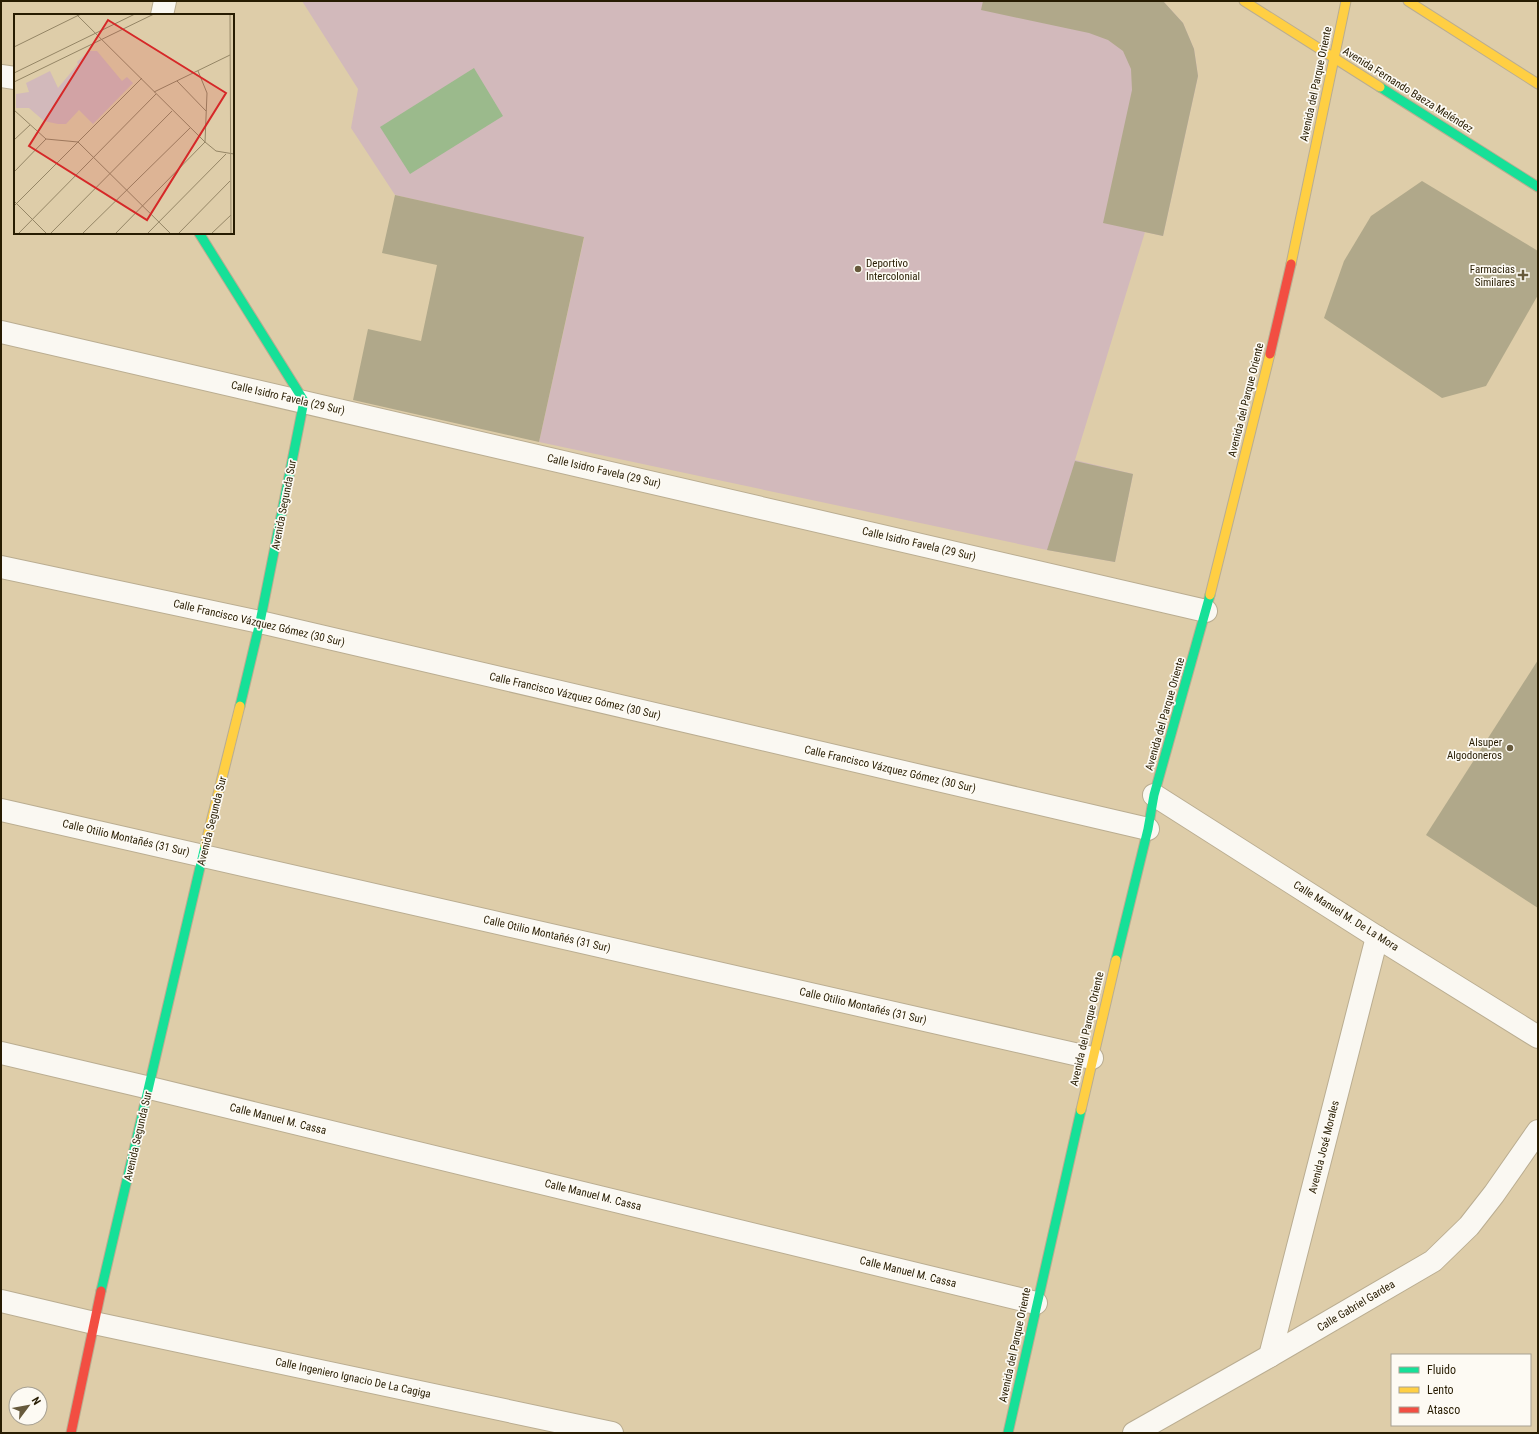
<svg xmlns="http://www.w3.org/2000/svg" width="1539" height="1434" viewBox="0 0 1539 1434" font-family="'Roboto Condensed',sans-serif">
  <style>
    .green { fill: #d2b9bb }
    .water { fill: #9bba8c }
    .building { fill: #b0a88a }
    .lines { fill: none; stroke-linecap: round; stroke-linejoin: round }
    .street-casing { stroke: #baad91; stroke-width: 24 }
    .fast-casing { stroke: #baad91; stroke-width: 11 }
    .slow-casing { stroke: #baad91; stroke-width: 11 }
    .jam-casing { stroke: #baad91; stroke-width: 11 }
    .street { stroke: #faf8f2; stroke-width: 22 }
    .fast { stroke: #16e098; stroke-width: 9 }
    .slow { stroke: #ffcf43; stroke-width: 9 }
    .jam { stroke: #f24e42; stroke-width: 9 }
    .poi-dot { fill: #675a3c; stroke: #fdfaf3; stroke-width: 1.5 }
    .labels { text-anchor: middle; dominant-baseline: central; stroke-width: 3.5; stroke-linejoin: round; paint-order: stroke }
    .street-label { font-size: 11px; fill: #271c02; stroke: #fdfaf3 }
    .poi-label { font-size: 11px; fill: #271c02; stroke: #fdfaf3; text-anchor: end }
    .inset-road { fill: none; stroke: #958666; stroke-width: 1 }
    .view { fill: #d62828; fill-opacity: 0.15; stroke: #d62828; stroke-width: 2 }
    .inset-edge { fill: none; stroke: #271c02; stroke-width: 2 }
  </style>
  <rect width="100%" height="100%" fill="#decda9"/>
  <!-- green -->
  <path class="green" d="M302 1H1163L1183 23 1194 49 1198 76 1163 236 1145 232 1075 460 1133 474 1115 562 1047 550 539 442 584 238 395 195 351 128 358 89Z"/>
  <!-- water -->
  <path class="water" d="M474 68 503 116 410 174 380 127Z"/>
  <!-- building -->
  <g class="building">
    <path d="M983 1H1163L1183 23 1194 49 1198 76 1163 236 1103 223 1132 90 1131 69 1123 51 1108 40 1089 33 981 10Z"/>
    <path d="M1422 181 1538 251V295L1486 386 1442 398 1324 318 1344 261 1371 216Z"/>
    <path d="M395 195 584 237 539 442 353 400 368 329 421 341 437 265 382 253Z"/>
    <path d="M1075 461 1133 474 1115 562 1047 550Z"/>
    <path d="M1538 660V908L1426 835Z"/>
  </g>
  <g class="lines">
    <defs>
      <g id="street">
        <path d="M162 15 165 1"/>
        <path d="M1 76 15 78"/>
        <path d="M1 332 1206 611"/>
        <path d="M1 567 260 622 1148 829"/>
        <path d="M1154 795 1377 937 1538 1037"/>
        <path d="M1 810 1092 1058"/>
        <path d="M1 1053 150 1088 1036 1303"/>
        <path d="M1 1301 94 1323 612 1433"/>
        <path d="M1270 1356 1377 937"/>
        <path d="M1134 1433 1270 1356 1433 1261 1469 1226 1494 1194 1538 1131"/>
      </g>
      <g id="fast">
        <path d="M1380 87 1538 187"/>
        <path d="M199 233 304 401 260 622 240 706"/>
        <path d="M1116 960 1148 829 1154 795 1210 595"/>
        <path d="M101 1291 205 846"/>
        <path d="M1008 1433 1081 1110"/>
      </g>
      <g id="slow">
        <path d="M1244 1 1380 87"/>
        <path d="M1408 1 1538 84"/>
        <path d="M1291 264 1346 1"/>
        <path d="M1210 595 1270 354"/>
        <path d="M205 846 240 706"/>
        <path d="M1081 1110 1116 960"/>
      </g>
      <g id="jam">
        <path d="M1270 354 1291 264"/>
        <path d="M71 1433 101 1291"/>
      </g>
    </defs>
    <!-- street casing -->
    <use href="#street" class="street-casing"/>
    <!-- fast casing -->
    <use href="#fast" class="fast-casing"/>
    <!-- slow casing -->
    <use href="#slow" class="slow-casing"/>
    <!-- jam casing -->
    <use href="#jam" class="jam-casing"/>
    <!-- street -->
    <use href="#street" class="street"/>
    <!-- fast -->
    <use href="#fast" class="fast"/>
    <!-- slow -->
    <use href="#slow" class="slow"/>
    <!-- jam -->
    <use href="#jam" class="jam"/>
  </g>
  <!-- markers -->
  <g class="poi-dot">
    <circle cx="858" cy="269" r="4"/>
    <path d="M1521 269h4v4h4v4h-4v4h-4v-4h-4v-4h4z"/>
    <circle cx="1510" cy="748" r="4"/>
  </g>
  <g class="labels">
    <!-- street labels -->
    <g class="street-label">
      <text transform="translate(1316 84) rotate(-78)">Avenida del Parque Oriente</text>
      <text transform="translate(1408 90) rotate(32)">Avenida Fernando Baeza Meléndez</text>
      <text transform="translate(288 398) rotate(13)">Calle Isidro Favela (29 Sur)</text>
      <text transform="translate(1246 400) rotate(-76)">Avenida del Parque Oriente</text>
      <text transform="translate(604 471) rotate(13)">Calle Isidro Favela (29 Sur)</text>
      <text transform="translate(284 505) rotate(-79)">Avenida Segunda Sur</text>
      <text transform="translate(919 544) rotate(13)">Calle Isidro Favela (29 Sur)</text>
      <text transform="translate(259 623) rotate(13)">Calle Francisco Vázquez Gómez (30 Sur)</text>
      <text transform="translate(575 696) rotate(13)">Calle Francisco Vázquez Gómez (30 Sur)</text>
      <text transform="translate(1165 714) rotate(-74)">Avenida del Parque Oriente</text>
      <text transform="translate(890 769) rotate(13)">Calle Francisco Vázquez Gómez (30 Sur)</text>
      <text transform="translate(212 821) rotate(-76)">Avenida Segunda Sur</text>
      <text transform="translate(126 838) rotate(13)">Calle Otilio Montañés (31 Sur)</text>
      <text transform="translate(1346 916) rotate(32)">Calle Manuel M. De La Mora</text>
      <text transform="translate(547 934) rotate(13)">Calle Otilio Montañés (31 Sur)</text>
      <text transform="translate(863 1006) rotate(13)">Calle Otilio Montañés (31 Sur)</text>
      <text transform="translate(1087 1029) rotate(-77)">Avenida del Parque Oriente</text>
      <text transform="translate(278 1119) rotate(14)">Calle Manuel M. Cassa</text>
      <text transform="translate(138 1136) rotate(-77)">Avenida Segunda Sur</text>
      <text transform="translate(1324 1147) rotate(-76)">Avenida José Morales</text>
      <text transform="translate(593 1195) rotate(14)">Calle Manuel M. Cassa</text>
      <text transform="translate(908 1272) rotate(14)">Calle Manuel M. Cassa</text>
      <text transform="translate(1356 1306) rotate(-31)">Calle Gabriel Gardea</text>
      <text transform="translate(1015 1345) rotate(-78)">Avenida del Parque Oriente</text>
      <text transform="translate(353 1378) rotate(12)">Calle Ingeniero Ignacio De La Cagiga</text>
    </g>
    <!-- poi labels -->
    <g class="poi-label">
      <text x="866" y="263" text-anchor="start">Deportivo<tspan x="866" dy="13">Intercolonial</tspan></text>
      <text x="1515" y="269">Farmacias<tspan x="1515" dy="13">Similares</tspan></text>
      <text x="1502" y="742">Alsuper<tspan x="1502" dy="13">Algodoneros</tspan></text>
    </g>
  </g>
  <!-- overview -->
  <g transform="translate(14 14)">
    <rect width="220" height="220" fill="#decda9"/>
    <path d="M75 37H83L108 67 113 63 119 69 79 110 65 96 52 110H44L30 107 15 94H2V80L15 78 12 69 36 57 44 74 64 50 63 48Z" fill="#d2b9bb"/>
    <path class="inset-road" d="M62 0 191 128 202 137 220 140M216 0 217 220M0 33 67 0M0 59 121 0M163 67 192 97M0 68 140 0M140 78 216 41M0 96 32 125 64 128 157 220M0 126 16 111M0 158 32 125M0 187 33 220M0 192 128 64M4 220 142 80M36 220 158 97M68 220 176 114M101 220 191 128 193 79 184 57M133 220 212 140M164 220 216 167M197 220 217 201"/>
    <path class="view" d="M94 6 212 79 133 206 15 132Z"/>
    <rect width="220" height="220" class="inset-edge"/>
  </g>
  <!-- border -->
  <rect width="1539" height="1434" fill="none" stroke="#271c02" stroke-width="4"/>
  <!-- legend -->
  <rect x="1391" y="1354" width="140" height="72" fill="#fdfaf3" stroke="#a7a193"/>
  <rect x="1399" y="1367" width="20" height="6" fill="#16e098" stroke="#a7a193"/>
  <text x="1427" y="1374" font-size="12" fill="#271c02">Fluido</text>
  <rect x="1399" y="1387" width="20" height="6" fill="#ffcf43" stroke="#a7a193"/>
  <text x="1427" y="1394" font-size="12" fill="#271c02">Lento</text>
  <rect x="1399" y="1407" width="20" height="6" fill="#f24e42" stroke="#a7a193"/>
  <text x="1427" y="1414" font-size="12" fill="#271c02">Atasco</text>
  <!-- north arrow -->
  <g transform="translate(28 1406) rotate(58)"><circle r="19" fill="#fdfaf3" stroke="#a7a193"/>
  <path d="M0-3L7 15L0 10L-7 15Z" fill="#675a3c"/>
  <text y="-6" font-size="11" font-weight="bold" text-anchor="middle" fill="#271c02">N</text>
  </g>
</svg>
